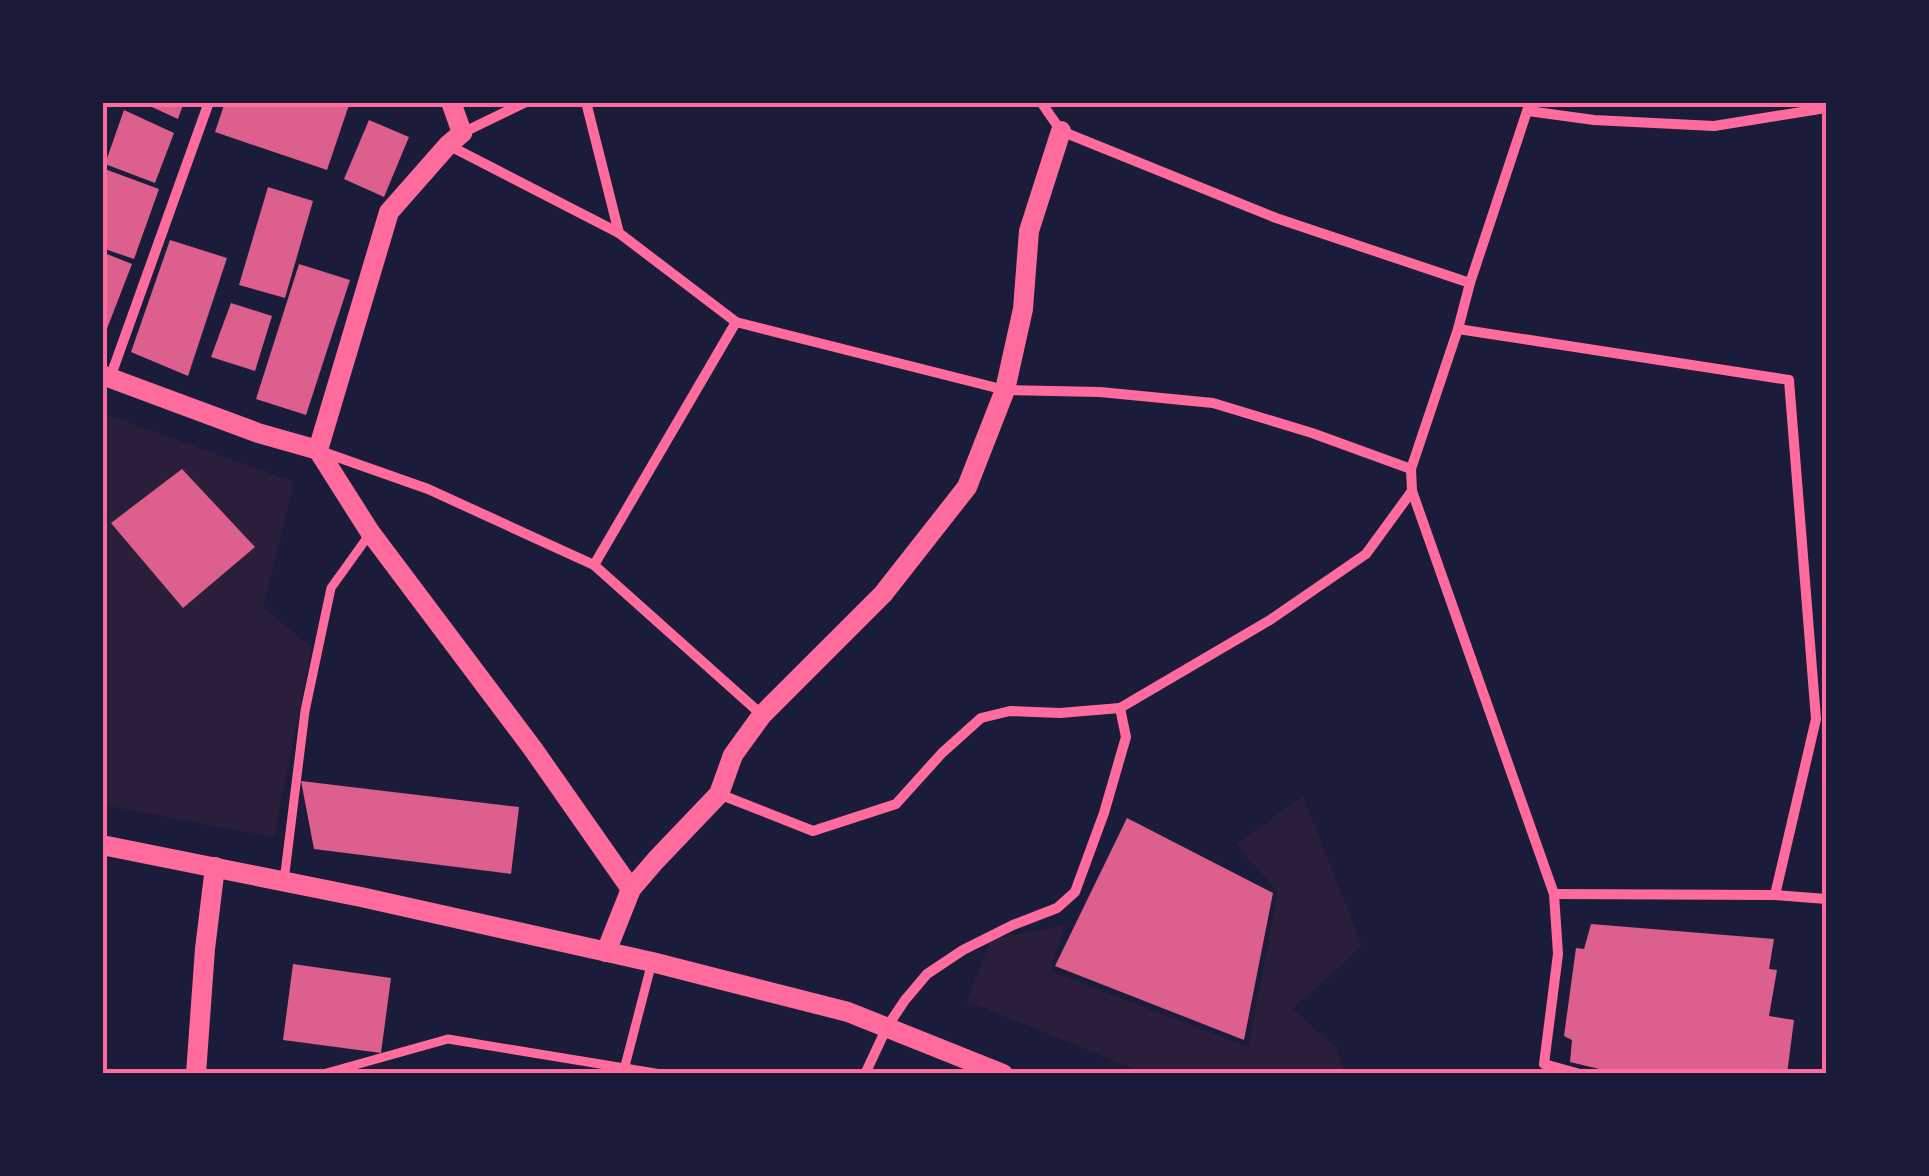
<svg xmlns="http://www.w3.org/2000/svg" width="1929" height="1176" viewBox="0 0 1929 1176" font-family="Figtree,sans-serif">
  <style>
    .green { fill: #2a1e3b }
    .building { fill: #dd5f8e }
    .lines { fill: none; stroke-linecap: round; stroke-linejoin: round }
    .pedestrian { stroke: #ff6b9d; stroke-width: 9 }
    .minor { stroke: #ff6b9d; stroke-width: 10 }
    .secondary { stroke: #ff6b9d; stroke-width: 20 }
    .neatline { fill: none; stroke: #ff6b9d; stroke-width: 4 }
  </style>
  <rect width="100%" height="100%" fill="#1b1b3a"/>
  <!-- green -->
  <g class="green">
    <path d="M102 413 294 482 263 608 312 647 274 837 103 805Z"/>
    <path d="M1303 796 1362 946 1293 1009 1337 1048 1345 1073H1144L967 1001 991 939 1065 925 1050 971 1248 1047 1278 892 1236 844Z"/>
  </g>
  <!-- building -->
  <g class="building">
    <path d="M141 102H184L178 119Z"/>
    <path d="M225 102H350L327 170 215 132Z"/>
    <path d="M124 110 174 133 155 183 105 164Z"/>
    <path d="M369 120 409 137 384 197 344 179Z"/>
    <path d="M102 168 159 189 134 259 102 248Z"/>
    <path d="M268 187 313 201 285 298 239 285Z"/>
    <path d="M170 240 227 258 188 376 131 352Z"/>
    <path d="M102 252 132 264 103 339H102Z"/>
    <path d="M299 264 350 280 306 415 256 399Z"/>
    <path d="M231 303 272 316 255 371 211 357Z"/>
    <path d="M182 469 255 547 183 608 111 523Z"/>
    <path d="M301 781 519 807 511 874 314 849Z"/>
    <path d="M1127 818 1273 893 1244 1040 1055 966Z"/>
    <path d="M1591 924 1774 939 1769 969 1777 970 1769 1016 1794 1020 1787 1074H1620L1570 1062 1572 1040 1564 1036 1576 948 1584 949Z"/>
    <path d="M293 964 391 978 381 1053 283 1040Z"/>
  </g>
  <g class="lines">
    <!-- pedestrian -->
    <g class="pedestrian">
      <path d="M284 881 305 711 331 588 369 535"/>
      <path d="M625 1066 652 962"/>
      <path d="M323 1074 448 1039 661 1074"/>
    </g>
    <!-- minor -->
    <g class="minor">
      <path d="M586 102 619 233"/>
      <path d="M1041 102 1061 131 1276 218 1470 283"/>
      <path d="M1530 102 1470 283 1458 329 1411 469 1412 491 1554 894 1558 954 1544 1064 1580 1074"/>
      <path d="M1528 111 1594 120 1714 126 1826 108"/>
      <path d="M462 133 526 102"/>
      <path d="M448 145 619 233 736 322 1005 390 1100 392 1213 403 1312 433 1411 469"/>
      <path d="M1458 329 1789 380 1816 719 1775 895"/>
      <path d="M110 378 209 102"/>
      <path d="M323 452 428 489 594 565 762 715"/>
      <path d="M594 565 736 322"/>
      <path d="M719 794 813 831 896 804 942 753 981 718 1010 711 1060 713 1120 708 1270 620 1366 554 1412 491"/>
      <path d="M1554 894 1775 895 1826 899"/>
      <path d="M865 1074 887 1027 905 1000 927 974 963 950 1013 925 1057 908 1075 892 1104 813 1126 737 1120 708"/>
    </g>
    <!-- secondary -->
    <g class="secondary">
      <path d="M102 375 258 433 318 450"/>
      <path d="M318 450 370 532 533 749 631 889"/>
      <path d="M318 450 389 212 448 145 462 133 451 102"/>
      <path d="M102 845 361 897 652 962 848 1012 1003 1074"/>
      <path d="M606 952 631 889 656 860 719 794 733 755 762 715 883 594 967 487 1005 390 1023 309 1029 231 1061 131"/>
      <path d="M196 1074 205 949 215 867"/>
    </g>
  </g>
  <!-- border -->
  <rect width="1929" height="1176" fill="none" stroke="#1b1b3a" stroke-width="210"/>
  <rect x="105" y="105" width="1719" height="966" class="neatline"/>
</svg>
